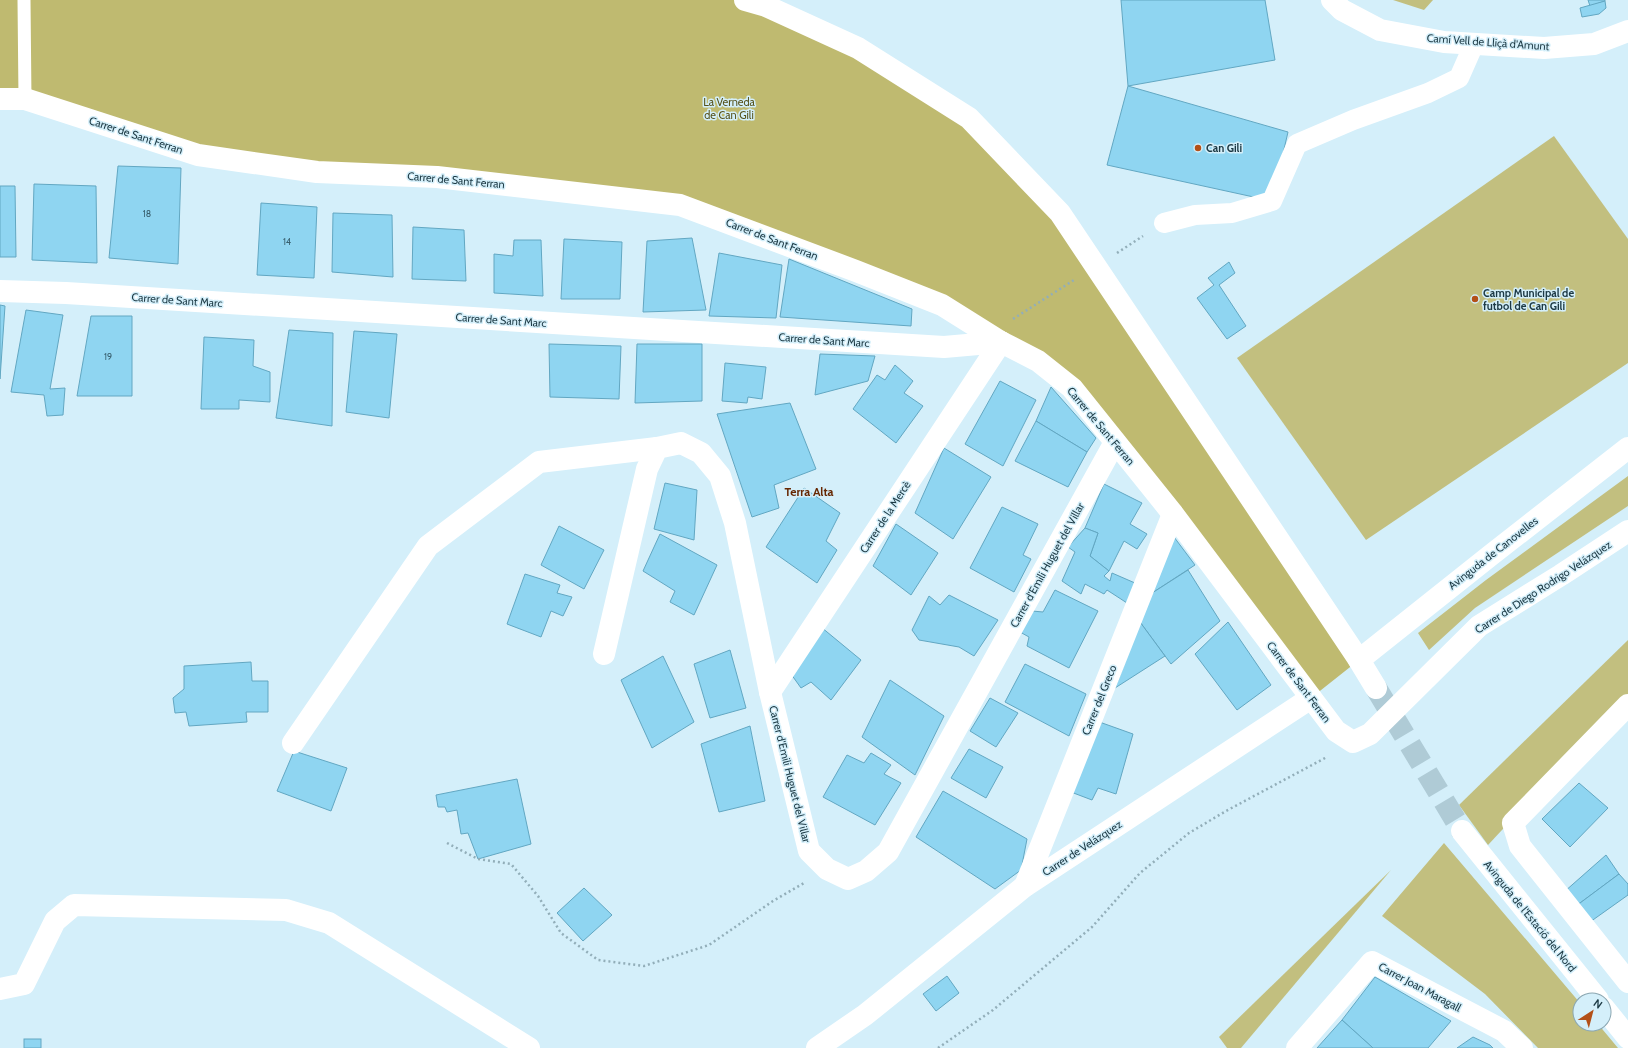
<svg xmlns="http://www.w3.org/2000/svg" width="1628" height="1048" viewBox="0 0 1628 1048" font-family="Cabin,sans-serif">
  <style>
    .green { fill: #c2bf7f }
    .forest { fill: #bfba70 }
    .building { fill: #8fd5f1; stroke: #62a7c2 }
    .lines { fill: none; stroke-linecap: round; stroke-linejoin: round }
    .tertiary-tunnel { stroke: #afcbd6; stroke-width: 22; stroke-dasharray: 22 11; stroke-linecap: butt }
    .path { stroke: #92aeb9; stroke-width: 2.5; stroke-dasharray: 2 3; stroke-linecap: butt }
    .service { stroke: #fff; stroke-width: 13 }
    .pedestrian { stroke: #fff; stroke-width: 20 }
    .minor { stroke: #fff; stroke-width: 22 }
    .tertiary { stroke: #fff; stroke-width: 22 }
    .poi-dot { fill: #b35018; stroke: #d4effa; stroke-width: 1.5 }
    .labels { text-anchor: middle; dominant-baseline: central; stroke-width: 3; stroke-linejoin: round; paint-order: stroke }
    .number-label { font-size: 9px; fill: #39606f }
    .street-label { font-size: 11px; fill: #1c3944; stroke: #d4effa }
    .park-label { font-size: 11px; fill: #56521a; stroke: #d4effa }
    .poi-label { font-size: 11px; font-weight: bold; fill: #1c3944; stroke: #d4effa; text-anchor: start }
    .neighbourhood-label { font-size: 12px; font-weight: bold; fill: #662803; stroke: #d4effa }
  </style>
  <rect width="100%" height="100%" fill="#d4effa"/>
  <!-- green -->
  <g class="green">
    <path d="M1393 0H1433L1424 10Z"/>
    <path d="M1554 136 1628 239V363L1366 540 1237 358Z"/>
    <path d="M1628 476V506L1475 608 1429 650 1418 633 1486 580Z"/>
    <path d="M1628 640V695L1488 845 1459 805Z"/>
    <path d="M1444 843 1580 1003V1024H1598L1618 1048H1538L1485 994 1382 916Z"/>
    <path d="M1391 870 1241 1048H1227L1219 1037Z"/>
  </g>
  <!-- forest -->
  <path class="forest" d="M0 0H745L969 118 1060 213 1359 660 1311 698 1072 388 942 305 680 205 198 155 0 99Z"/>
  <!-- building -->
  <g class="building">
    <path d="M1121 0H1265L1275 60 1128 86Z"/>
    <path d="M1588 0H1605V1L1590 6Z"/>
    <path d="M1605 1 1606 8 1599 14 1582 17 1580 8Z"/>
    <path d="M1128 86 1288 132 1272 201 1107 165Z"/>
    <path d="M118 166 181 168 178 264 109 258Z"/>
    <path d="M34 184 96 186 97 263 32 260Z"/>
    <path d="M0 186H15L16 257H0Z"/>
    <path d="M261 203 317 207 314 278 257 275Z"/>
    <path d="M333 213 392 215 393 277 332 272Z"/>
    <path d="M413 227 464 230 466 281 412 279Z"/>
    <path d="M692 238 706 310 643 312 647 241Z"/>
    <path d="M564 239 622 242 620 299H561Z"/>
    <path d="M514 240H541L543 296 494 293V254L513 256Z"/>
    <path d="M719 253 782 265 776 318 709 316Z"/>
    <path d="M789 259 912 309 911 326 780 317Z"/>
    <path d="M1229 262 1235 273 1219 285 1246 326 1227 339 1197 298 1214 285 1208 278Z"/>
    <path d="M0 305 5 306 0 379Z"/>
    <path d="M26 310 63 315 50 389 65 388 63 415 47 416 44 395 11 392Z"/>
    <path d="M91 316H132V396H77Z"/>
    <path d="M289 330 333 333 332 426 276 418Z"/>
    <path d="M354 331 397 334 389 418 346 412Z"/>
    <path d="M204 337 254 340 253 366 270 372V402L239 400V409H201Z"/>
    <path d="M549 344 621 346 619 399 550 397Z"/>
    <path d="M637 344H702V401L635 403Z"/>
    <path d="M820 354 875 356 868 381 815 395Z"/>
    <path d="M725 363 766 367 762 399 748 397 747 403 722 401Z"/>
    <path d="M895 365 913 381 904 393 923 406 896 443 853 409 877 375 885 380Z"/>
    <path d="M1000 381 1036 400 1003 466 965 444Z"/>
    <path d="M1051 387 1096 438 1087 452 1036 421Z"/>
    <path d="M790 403 816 469 774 485 779 508 752 517 717 414Z"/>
    <path d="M1036 421 1087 452 1068 487 1015 461Z"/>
    <path d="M944 448 991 477 953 539 915 513Z"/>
    <path d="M665 483 697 490 694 540 654 529Z"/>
    <path d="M1104 484 1142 503 1130 524 1147 534 1137 549 1124 541 1109 571 1090 556 1098 533 1085 528Z"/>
    <path d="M804 488 840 513 826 541 837 550 817 583 766 547Z"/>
    <path d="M1002 507 1038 524 1023 555 1031 559 1014 592 970 568Z"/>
    <path d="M896 524 938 553 911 595 873 566Z"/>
    <path d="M559 526 604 550 584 589 541 565Z"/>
    <path d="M1085 528 1098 533 1090 556 1109 571 1104 576 1110 581 1112 573 1135 583 1127 603 1107 590 1104 594 1085 584 1081 594 1062 581 1075 552 1068 547Z"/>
    <path d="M1171 533 1195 565 1149 595Z"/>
    <path d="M660 534 717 565 694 615 670 602 675 591 643 571Z"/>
    <path d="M1188 570 1220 621 1171 664 1140 622 1149 595Z"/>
    <path d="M525 574 560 585 557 593 572 597 563 616 551 611 541 637 507 624Z"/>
    <path d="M1055 590 1098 611 1069 668 1027 646 1029 637 1020 632 1032 611 1043 612Z"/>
    <path d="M949 595 998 620 974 656 959 647 919 640 912 630 929 596 940 605Z"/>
    <path d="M1140 622 1165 656 1115 688Z"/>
    <path d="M1228 622 1271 685 1237 710 1195 654Z"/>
    <path d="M821 627 861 660 831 700 811 682 801 688 791 674Z"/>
    <path d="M730 650 746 708 710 718 694 664Z"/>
    <path d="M663 656 694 722 652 748 621 680Z"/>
    <path d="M251 662 252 681H268V712H246L247 722 189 726 186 712 175 713 173 698 184 689V666Z"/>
    <path d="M1025 664 1086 694 1069 736 1005 702Z"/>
    <path d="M890 680 944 716 915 775 862 737Z"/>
    <path d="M990 698 1018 713 996 747 970 731Z"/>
    <path d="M1091 719 1133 734 1116 794 1098 788 1092 800 1063 789Z"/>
    <path d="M750 726 765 801 719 812 701 744Z"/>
    <path d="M969 749 1003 767 986 798 951 778Z"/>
    <path d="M294 751 347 768 331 811 277 791Z"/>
    <path d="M871 753 891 765 884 774 901 783 875 825 823 797 847 755 864 763Z"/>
    <path d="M517 779 531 844 478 859 468 833 461 834 457 810 447 812 445 807H438L436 795Z"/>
    <path d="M1579 783 1608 808 1570 847 1542 819Z"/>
    <path d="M943 791 1027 839 1021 870 995 889 916 837Z"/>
    <path d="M1606 855 1619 874 1576 906 1564 892Z"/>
    <path d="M1619 874 1628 884V895L1590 922 1576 906Z"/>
    <path d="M584 888 612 915 583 941 557 913Z"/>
    <path d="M947 976 959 993 936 1011 923 994Z"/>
    <path d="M1375 977 1451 1021 1428 1048H1373L1342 1020Z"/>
    <path d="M1342 1020 1373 1048H1317Z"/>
    <path d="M1473 1037 1490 1045 1493 1048H1457Z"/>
    <rect x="24" y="1039" width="17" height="9"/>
  </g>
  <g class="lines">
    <!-- tertiary-tunnel -->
    <path class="tertiary-tunnel" d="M1376 688 1462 831"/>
    <!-- path -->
    <g class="path">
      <path d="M1117 253 1143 236"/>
      <path d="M1013 319 1074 280"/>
      <path d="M447 843 478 859 511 864 538 896 561 933 598 960 644 966 709 945 773 901 804 883"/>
      <path d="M938 1048 993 1010 1092 927 1140 873 1189 833 1226 811 1327 757"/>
    </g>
    <!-- service -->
    <path class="service" d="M24 0 25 99"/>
    <!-- pedestrian -->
    <path class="pedestrian" d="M1164 223 1195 215 1232 213 1272 201 1297 144 1353 120 1428 93 1459 78 1474 44"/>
    <!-- minor -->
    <g class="minor">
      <path d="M1332 0 1342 10 1380 30 1444 42 1544 48 1594 44 1628 31"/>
      <path d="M0 99H25L198 155 317 172 437 177 680 205 856 271 942 305 1001 342 1038 361 1072 388 1173 514 1336 731 1353 742 1370 734 1479 626 1561 575 1628 531"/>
      <path d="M0 291 66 293 944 347 1001 342"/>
      <path d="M604 654 647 469 657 448 681 443 701 453 720 476 735 523 770 692 809 851 827 869 848 879 866 871 888 852 1115 442"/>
      <path d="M770 692 1001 342"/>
      <path d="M1628 705 1513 823 1520 846 1628 982"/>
      <path d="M293 743 428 546 539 462 657 448"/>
      <path d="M1025 886 1173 514"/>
      <path d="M0 989 24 984 55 921 74 905 286 910 329 923 529 1048"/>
      <path d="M817 1048 865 1015 1025 886 1311 698"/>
      <path d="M1297 1048 1372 962 1504 1031 1522 1048"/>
    </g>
    <!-- tertiary -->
    <g class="tertiary">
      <path d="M745 0 766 6 858 48 969 118 1060 213 1359 660 1376 688"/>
      <path d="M1359 660 1491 555 1628 448"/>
      <path d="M1462 831 1598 1000"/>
      <path d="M1604 1008 1628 1038"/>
    </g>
  </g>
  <!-- markers -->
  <g class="poi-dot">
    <circle cx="1198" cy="148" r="4"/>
    <circle cx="1475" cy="299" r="4"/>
  </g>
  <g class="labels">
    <!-- number labels -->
    <g class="number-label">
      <text x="147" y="213">18</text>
      <text x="287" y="241">14</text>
      <text x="108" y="356">19</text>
    </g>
    <!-- street labels -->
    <g class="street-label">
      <text transform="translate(1488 42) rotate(4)">Camí Vell de Lliçà d'Amunt</text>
      <text transform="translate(136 135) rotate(18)">Carrer de Sant Ferran</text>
      <text transform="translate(456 180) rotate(5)">Carrer de Sant Ferran</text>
      <text transform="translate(772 239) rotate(21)">Carrer de Sant Ferran</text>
      <text transform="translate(177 300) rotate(4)">Carrer de Sant Marc</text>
      <text transform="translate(501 320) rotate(4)">Carrer de Sant Marc</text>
      <text transform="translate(824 340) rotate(4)">Carrer de Sant Marc</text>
      <text transform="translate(1101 426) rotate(50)">Carrer de Sant Ferran</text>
      <text transform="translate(885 517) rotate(-57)">Carrer de la Mercè</text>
      <text transform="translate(1493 553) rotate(-38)">Avinguda de Canovelles</text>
      <text transform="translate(1047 565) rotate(-61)">Carrer d'Emili Huguet del Villar</text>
      <text transform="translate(1543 587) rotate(-33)">Carrer de Diego Rodrigo Velázquez</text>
      <text transform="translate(1299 682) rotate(53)">Carrer de Sant Ferran</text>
      <text transform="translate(1099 700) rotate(-68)">Carrer del Greco</text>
      <text transform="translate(790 774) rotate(76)">Carrer d'Emili Huguet del Villar</text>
      <text transform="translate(1082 848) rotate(-33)">Carrer de Velázquez</text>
      <text transform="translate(1530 916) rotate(51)">Avinguda de l'Estació del Nord</text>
      <text transform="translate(1420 987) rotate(28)">Carrer Joan Maragall</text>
    </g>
    <!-- park labels -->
    <g class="park-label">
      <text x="729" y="102">La Verneda<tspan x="729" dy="13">de Can Gili</tspan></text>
    </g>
    <!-- poi labels -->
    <g class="poi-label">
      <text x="1206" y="148">Can Gili</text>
      <text x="1483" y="293">Camp Municipal de<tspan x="1483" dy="13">futbol de Can Gili</tspan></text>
    </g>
    <!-- neighbourhood labels -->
    <g class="neighbourhood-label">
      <text x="809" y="491">Terra Alta</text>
    </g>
  </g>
  <!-- north arrow -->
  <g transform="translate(1592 1012) rotate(36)"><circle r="19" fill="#d4effa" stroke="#8aa6b1"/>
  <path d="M0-3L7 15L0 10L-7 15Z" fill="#b35018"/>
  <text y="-6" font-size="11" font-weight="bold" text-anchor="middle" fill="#1c3944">N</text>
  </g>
</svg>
